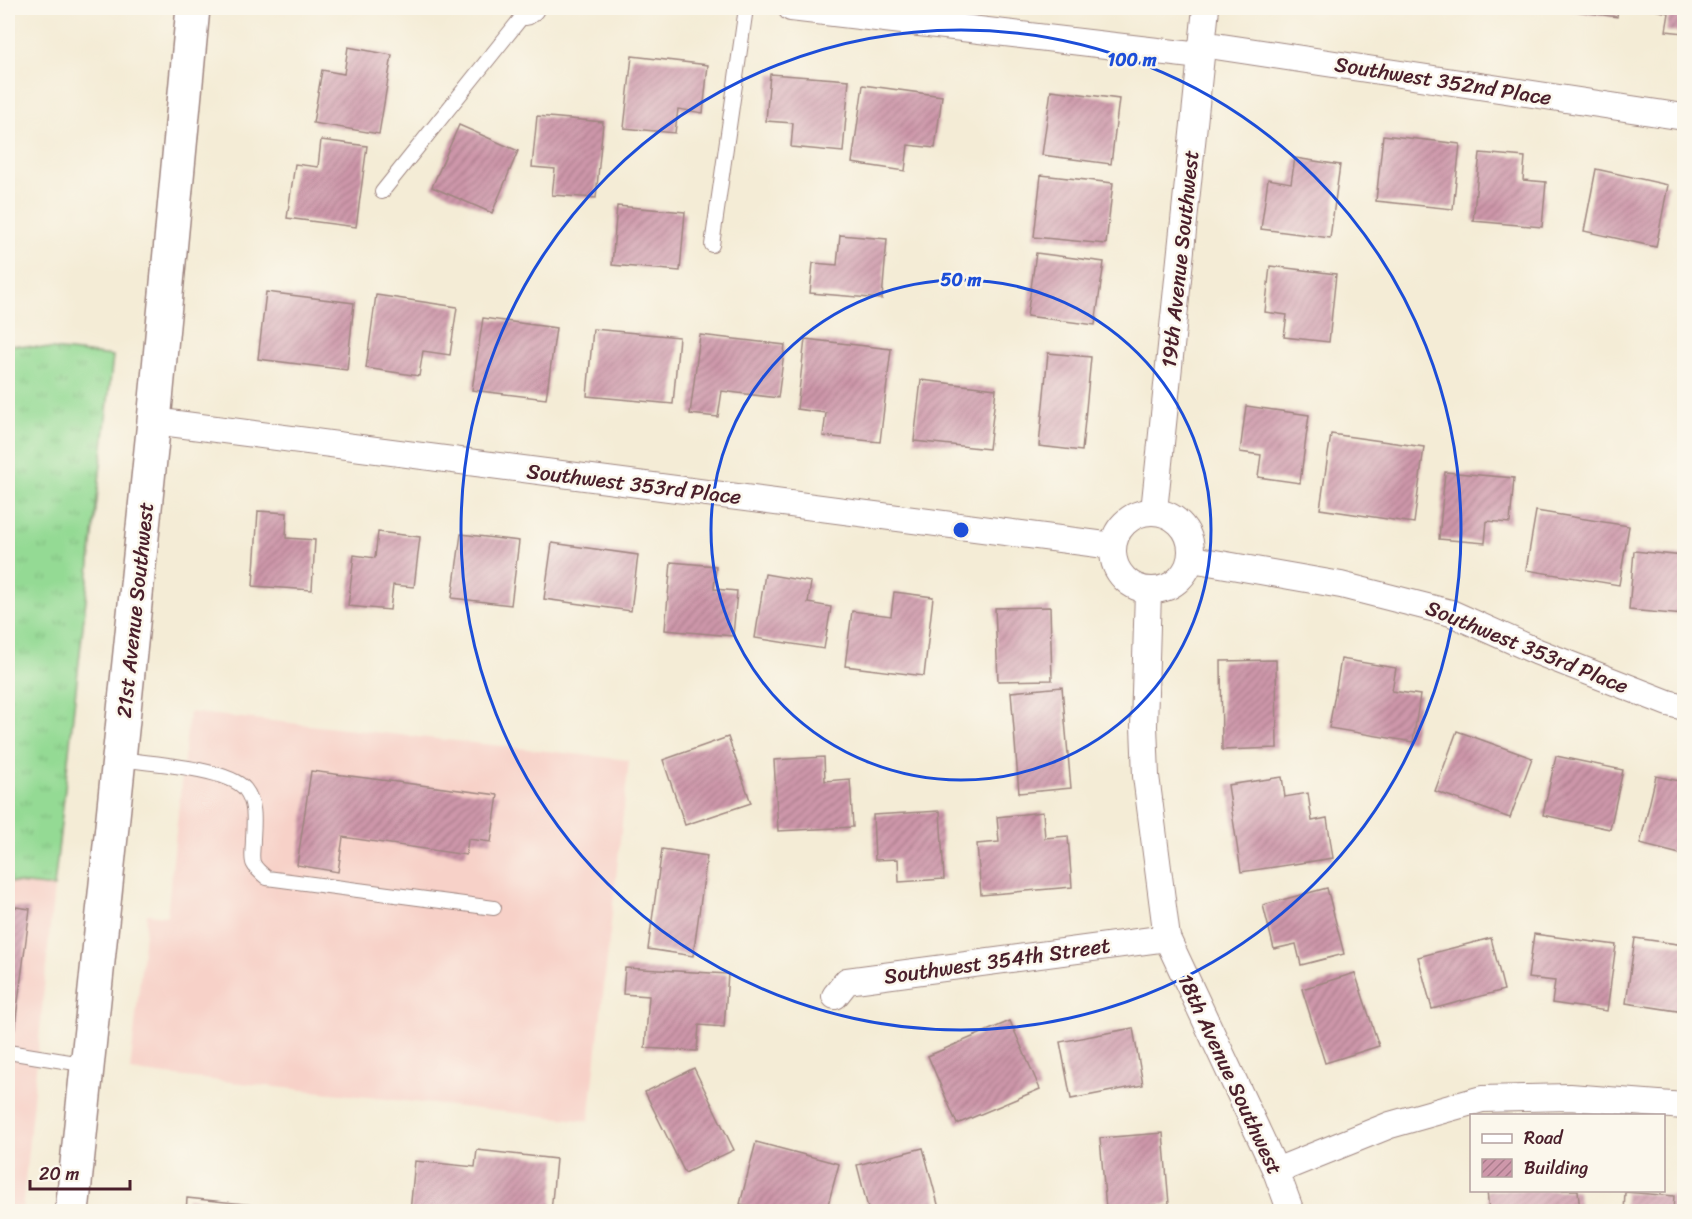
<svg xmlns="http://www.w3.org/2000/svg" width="1692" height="1219" viewBox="0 0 1692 1219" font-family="Sriracha,sans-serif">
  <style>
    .built { fill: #f7d1c8 }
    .grass { fill: url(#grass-tufts); stroke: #6f7c60; stroke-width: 1.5 }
    .building { fill: url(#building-hatch) }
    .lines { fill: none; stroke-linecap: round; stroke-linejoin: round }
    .lane-casing { stroke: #9f8680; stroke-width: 16 }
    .street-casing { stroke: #9f8680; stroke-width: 28 }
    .primary-casing { stroke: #9f8680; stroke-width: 36 }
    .lane { stroke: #fff; stroke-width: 14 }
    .street { stroke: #fff; stroke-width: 26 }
    .primary { stroke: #fff; stroke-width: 33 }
    .ring { fill: none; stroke: #1d4ed8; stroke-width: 3 }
    .labels { text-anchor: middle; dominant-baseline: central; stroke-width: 5; stroke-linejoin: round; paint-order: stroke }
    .street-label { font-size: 21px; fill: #4a1f2b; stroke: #fbf7ec }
    .centre { fill: #1d4ed8; stroke: #fbf7ec; stroke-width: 3 }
    .ring-label { font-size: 18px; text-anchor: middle; font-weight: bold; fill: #1d4ed8; stroke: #fbf7ec; stroke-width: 5; stroke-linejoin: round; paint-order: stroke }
  </style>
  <defs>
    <pattern id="grass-tufts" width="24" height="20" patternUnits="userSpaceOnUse" patternTransform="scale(1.5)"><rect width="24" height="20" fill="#94da94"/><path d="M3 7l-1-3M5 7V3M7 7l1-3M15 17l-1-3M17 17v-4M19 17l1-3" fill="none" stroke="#81bb80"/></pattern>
    <pattern id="building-hatch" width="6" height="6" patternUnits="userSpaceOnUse" patternTransform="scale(1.5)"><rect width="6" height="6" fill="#ce97aa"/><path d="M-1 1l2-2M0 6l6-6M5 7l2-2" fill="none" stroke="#a97b8b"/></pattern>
  </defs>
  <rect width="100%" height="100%" fill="#fbf7ec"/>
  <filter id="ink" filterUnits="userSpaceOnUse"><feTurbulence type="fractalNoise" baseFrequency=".0167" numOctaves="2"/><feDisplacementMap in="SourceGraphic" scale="12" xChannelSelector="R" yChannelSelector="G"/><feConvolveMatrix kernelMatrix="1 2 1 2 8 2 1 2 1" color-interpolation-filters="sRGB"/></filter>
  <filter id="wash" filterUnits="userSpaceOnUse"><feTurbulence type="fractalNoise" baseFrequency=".008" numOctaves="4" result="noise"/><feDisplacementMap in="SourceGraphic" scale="24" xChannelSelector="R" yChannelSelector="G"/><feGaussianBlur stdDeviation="1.35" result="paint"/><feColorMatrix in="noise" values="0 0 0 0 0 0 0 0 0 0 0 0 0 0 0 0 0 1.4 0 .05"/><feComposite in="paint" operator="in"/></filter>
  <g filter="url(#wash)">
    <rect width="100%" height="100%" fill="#f4ecd6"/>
    <!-- built -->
    <g class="built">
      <path d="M189 712 629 760 589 1121 130 1071 147 914 167 916Z"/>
      <path d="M8 882 54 887 22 1211 8 1212Z"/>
    </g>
    <!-- grass -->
    <path class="grass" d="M8 344 113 356 54 887 8 882Z"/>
    <g id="blocks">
      <!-- building -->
      <g class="building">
        <path d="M1554 8H1618L1617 17Z"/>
        <path d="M1644 8H1684V33L1666 31 1669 13Z"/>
        <path d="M348 47 392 55 379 134 313 123 322 70 344 74Z"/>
        <path d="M632 56 708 65 703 113 678 109 675 133 624 128Z"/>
        <path d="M770 74 849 80 843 152 791 147 793 123 766 121Z"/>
        <path d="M863 85 942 96 935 148 908 145 905 171 852 163Z"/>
        <path d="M1051 90 1119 99 1111 164 1042 155Z"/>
        <path d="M537 116 603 122 596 198 552 195 555 169 532 167Z"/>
        <path d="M459 125 518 151 492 213 432 187Z"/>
        <path d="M1383 135 1460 144 1453 209 1376 201Z"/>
        <path d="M321 140 367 146 356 227 287 218 295 164 318 167Z"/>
        <path d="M1480 153 1525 157 1523 180 1546 182 1542 227 1473 221Z"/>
        <path d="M1295 158 1340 165 1330 238 1261 229 1268 179 1291 183Z"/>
        <path d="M1596 169 1668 185 1656 247 1584 231Z"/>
        <path d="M1041 175 1113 183 1106 244 1034 237Z"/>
        <path d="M617 206 685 212 680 271 612 265Z"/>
        <path d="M840 235 887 239 882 299 810 293 813 263 837 265Z"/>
        <path d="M1036 253 1104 262 1095 325 1027 316Z"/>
        <path d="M1270 266 1336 274 1329 342 1284 337 1287 315 1265 312Z"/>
        <path d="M266 292 354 303 347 370 258 359Z"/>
        <path d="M376 295 457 307 450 355 423 351 419 376 366 368Z"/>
        <path d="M483 318 556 328 546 399 472 390Z"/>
        <path d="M593 329 679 337 673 404 587 396Z"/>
        <path d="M700 335 785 345 778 398 722 391 718 417 690 414Z"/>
        <path d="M805 339 891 349 880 442 823 436 826 413 797 409Z"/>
        <path d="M1048 353 1091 357 1082 451 1039 446Z"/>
        <path d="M921 380 996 389 989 449 914 441Z"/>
        <path d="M1246 406 1309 415 1300 483 1258 477 1261 455 1240 452Z"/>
        <path d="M1331 434 1424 447 1414 523 1320 509Z"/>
        <path d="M1445 472 1514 478 1510 523 1487 521 1485 543 1439 539Z"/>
        <path d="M258 511 287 513 286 538 315 540 312 590 253 586Z"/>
        <path d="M1536 511 1629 526 1619 585 1526 570Z"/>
        <path d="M378 532 420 537 414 587 393 585 390 610 348 606 354 555 375 558Z"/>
        <path d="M461 534 519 541 511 605 452 598Z"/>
        <path d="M552 543 638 555 631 611 544 599Z"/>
        <path d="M1634 551 1684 556V615L1629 610Z"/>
        <path d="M671 562 716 566 714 589 737 591 733 636 665 630Z"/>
        <path d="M765 574 811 582 808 603 831 607 824 649 755 638Z"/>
        <path d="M894 592 933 597 924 676 845 666 852 611 891 616Z"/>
        <path d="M1050 607 1052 680 998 681 995 608Z"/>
        <path d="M1341 659 1396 668 1392 691 1420 695 1413 742 1329 728Z"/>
        <path d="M1276 660 1277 748 1222 750 1221 661Z"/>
        <path d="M1062 687 1071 788 1019 793 1011 692Z"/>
        <path d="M1457 731 1532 758 1510 818 1435 791Z"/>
        <path d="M728 737 751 803 685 825 663 760Z"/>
        <path d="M1556 756 1623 770 1610 829 1543 815Z"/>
        <path d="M824 757 825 781 850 779 853 827 778 831 774 760Z"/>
        <path d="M311 771 498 795 491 842 468 839 466 855 343 837 338 872 297 865Z"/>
        <path d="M1656 776 1684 782V855L1640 844Z"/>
        <path d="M1282 777 1285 797 1308 793 1312 821 1327 818 1333 858 1241 872 1228 785Z"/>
        <path d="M940 811 944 879 899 882 898 859 875 860 873 815Z"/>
        <path d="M1043 812 1045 838 1068 836 1072 887 981 895 977 844 999 842 997 817Z"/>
        <path d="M662 849 707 856 693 956 648 949Z"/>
        <path d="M1327 888 1344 954 1301 965 1296 944 1274 949 1263 905Z"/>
        <path d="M8 906 30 909 14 1033 8 1032Z"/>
        <path d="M1534 934 1616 945 1607 1011 1552 1003 1555 981 1528 978Z"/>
        <path d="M1491 938 1504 990 1432 1009 1418 957Z"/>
        <path d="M1635 938 1684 945V1012L1626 1003Z"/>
        <path d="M625 968 728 974 724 1027 699 1025 697 1051 645 1048 649 996 623 994Z"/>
        <path d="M1355 973 1379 1046 1325 1063 1302 989Z"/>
        <path d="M1010 1021 1040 1089 957 1124 928 1056Z"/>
        <path d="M1133 1028 1143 1085 1071 1099 1060 1042Z"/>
        <path d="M694 1068 734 1150 685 1173 645 1092Z"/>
        <path d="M1163 1133 1169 1204 1106 1209 1100 1138Z"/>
        <path d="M756 1142 839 1164 826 1212H769L740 1204Z"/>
        <path d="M923 1148 940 1212H869L857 1165Z"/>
        <path d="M477 1150 556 1159 551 1212H410L415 1161 475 1167Z"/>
        <path d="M1487 1190H1578L1580 1212H1489Z"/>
        <path d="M1625 1192 1674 1196 1673 1212H1624Z"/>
        <path d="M187 1198 301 1210V1212H186Z"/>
      </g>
    </g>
  </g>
  <g filter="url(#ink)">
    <use href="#blocks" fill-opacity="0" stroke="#9f8680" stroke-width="1.5"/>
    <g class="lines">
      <defs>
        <g id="lane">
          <path d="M382 192 526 12 524 8"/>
          <path d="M712 245 746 8"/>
          <path d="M119 759C147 763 228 768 245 789 256 803 254 821 253 838 253 861 247 862 267 878L494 908"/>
          <path d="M8 1052 88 1065"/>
        </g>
        <g id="street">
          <path d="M791 8 1200 56"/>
          <path d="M526 12 531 8"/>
          <path d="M1202 44 1684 117"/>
          <path d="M154 421 1113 546"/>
          <path d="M1154 511 1206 8"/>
          <circle cx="1152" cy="551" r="39"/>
          <path d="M1192 559 1341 585 1451 613 1538 652 1668 703 1684 707"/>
          <path d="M1148 591 1144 726 1146 776 1167 938 1276 1171 1291 1212"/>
          <path d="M835 996 847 981 1167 938"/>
          <path d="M1276 1171 1390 1125 1482 1099 1570 1097 1684 1106"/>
        </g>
        <path id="primary" d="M72 1212 154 421 193 8"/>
      </defs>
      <!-- lane casing -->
      <use href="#lane" class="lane-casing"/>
      <!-- street casing -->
      <use href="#street" class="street-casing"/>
      <!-- primary casing -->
      <use href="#primary" class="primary-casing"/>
      <!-- lane -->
      <use href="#lane" class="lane"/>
      <!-- street -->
      <use href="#street" class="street"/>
      <!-- primary -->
      <use href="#primary" class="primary"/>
    </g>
  </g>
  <!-- distance rings -->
  <g class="ring">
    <circle cx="961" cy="530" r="250"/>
    <circle cx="961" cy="530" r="500"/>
  </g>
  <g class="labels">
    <!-- street labels -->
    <g class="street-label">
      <text transform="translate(1443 81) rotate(9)">Southwest 352nd Place</text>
      <text transform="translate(1180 259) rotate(-84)">19th Avenue Southwest</text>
      <text transform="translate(634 484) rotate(7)">Southwest 353rd Place</text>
      <text transform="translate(135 610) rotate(-84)">21st Avenue Southwest</text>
      <text transform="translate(1527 647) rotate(22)">Southwest 353rd Place</text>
      <text transform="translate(997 961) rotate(-8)">Southwest 354th Street</text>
      <text transform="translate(1230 1074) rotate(65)">18th Avenue Southwest</text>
    </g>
  </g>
  <circle cx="961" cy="530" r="9" class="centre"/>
  <g class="ring-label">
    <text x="1132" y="66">100 m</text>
    <text x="961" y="286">50 m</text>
  </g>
  <!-- margin -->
  <rect width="1692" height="1219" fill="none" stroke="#fbf7ec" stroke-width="30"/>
  <!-- legend -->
  <rect x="1470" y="1114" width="195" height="78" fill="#fbf7ec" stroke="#b4a19f" stroke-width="1.5"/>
  <rect x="1482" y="1134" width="30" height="9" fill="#ffffff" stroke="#b4a19f" stroke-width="1.5"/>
  <text x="1524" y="1144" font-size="18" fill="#4a1f2b">Road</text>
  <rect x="1482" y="1159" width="30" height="18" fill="url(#building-hatch)" stroke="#b4a19f" stroke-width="1.5"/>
  <text x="1524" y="1174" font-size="18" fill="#4a1f2b">Building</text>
  <!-- scale -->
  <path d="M30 1180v9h100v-9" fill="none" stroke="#4a1f2b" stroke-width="3"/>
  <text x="39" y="1180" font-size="18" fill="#4a1f2b" stroke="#fbf7ec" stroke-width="4.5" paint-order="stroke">20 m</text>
</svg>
